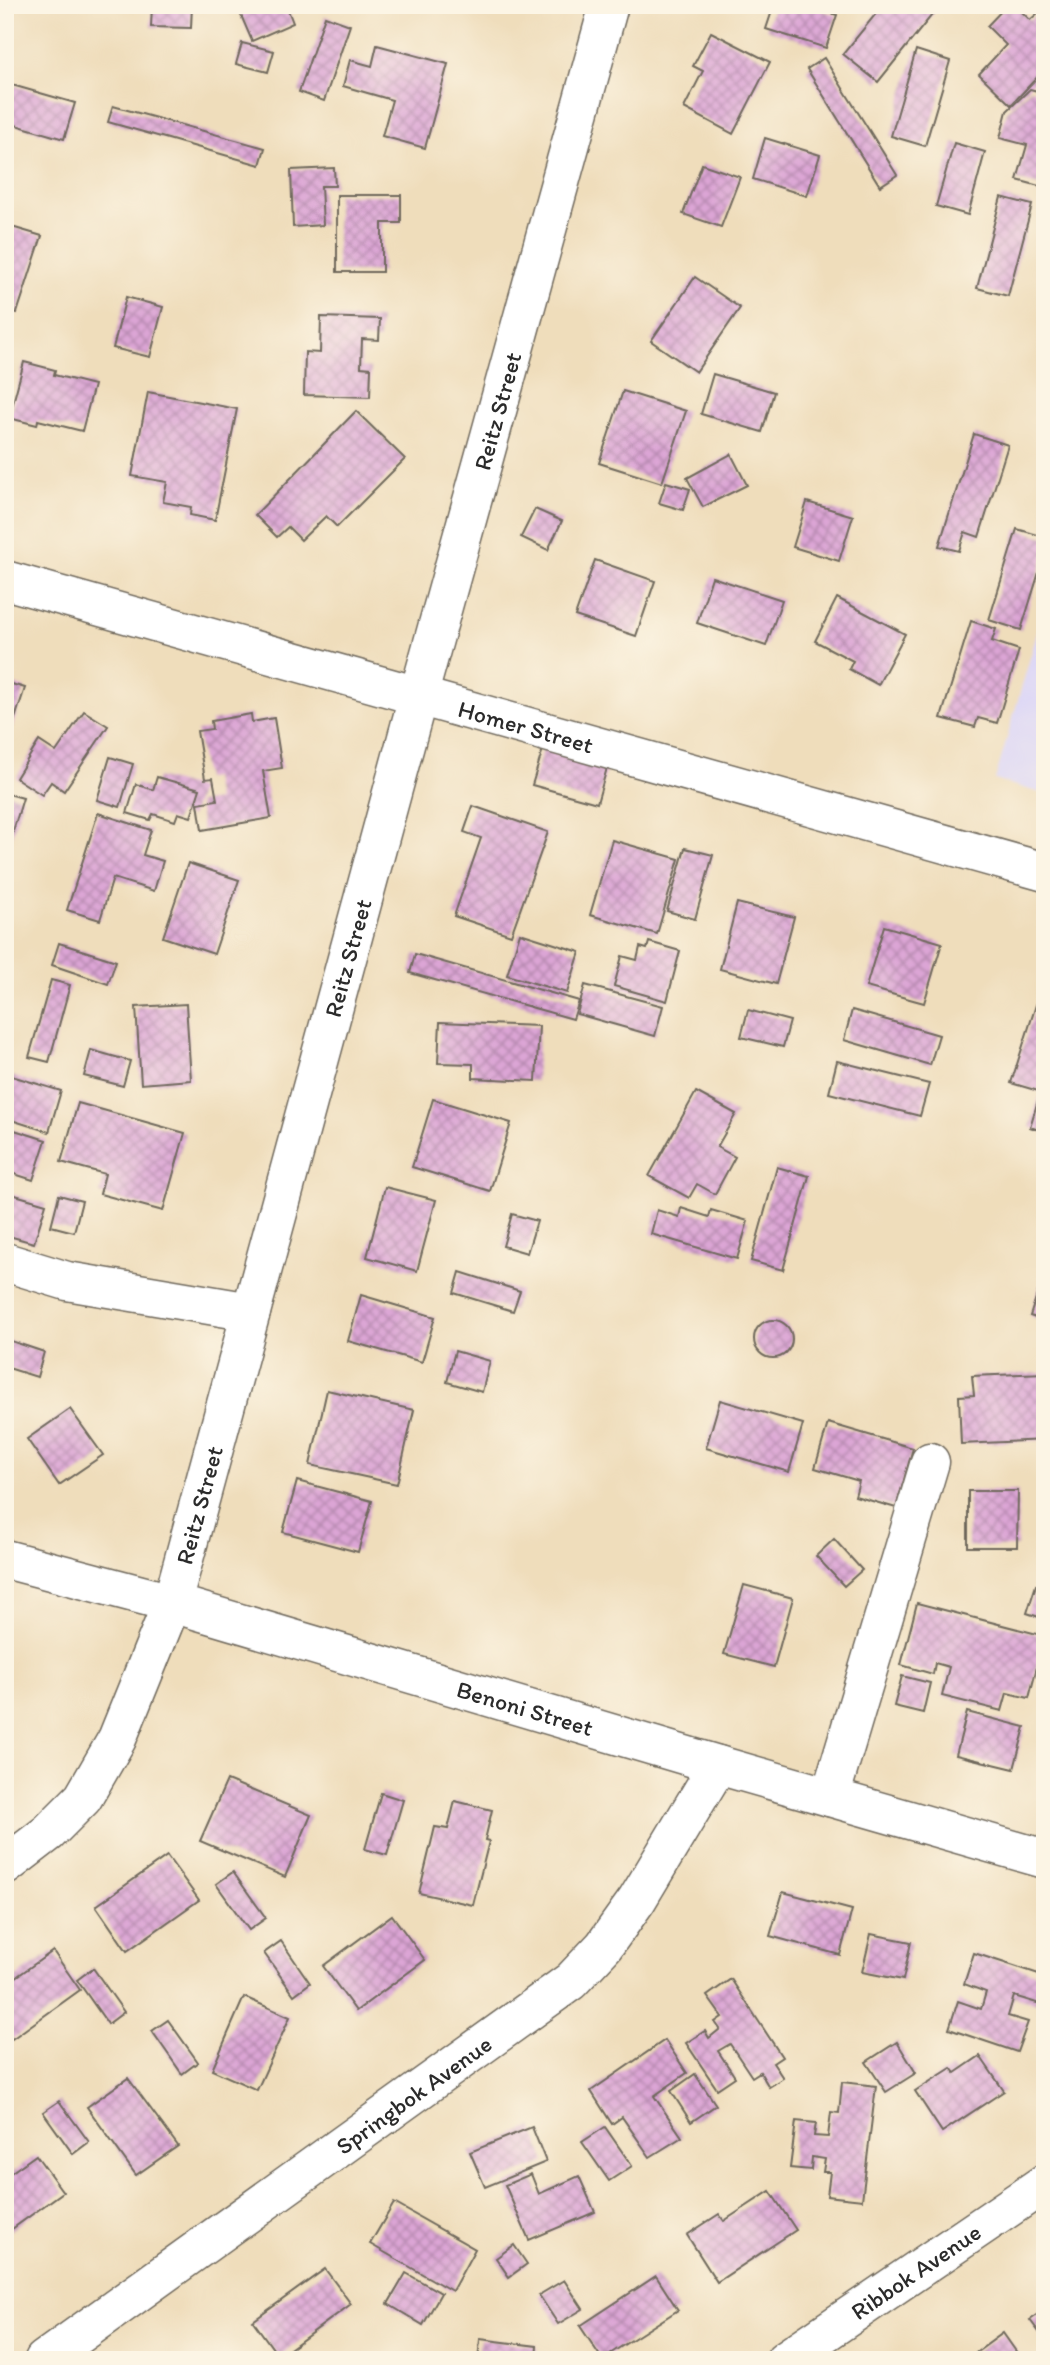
<svg xmlns="http://www.w3.org/2000/svg" width="1050" height="2365" viewBox="0 0 1050 2365" font-family="Itim,sans-serif">
  <style>
    .built { fill: #dbd6f7 }
    .building { fill: url(#building-cross-hatch) }
    .lines { fill: none; stroke-linecap: round; stroke-linejoin: round }
    .minor-casing { stroke: #70695d; stroke-width: 41 }
    .minor { stroke: #fff; stroke-width: 38 }
    .labels { text-anchor: middle; dominant-baseline: central; stroke-width: 5; stroke-linejoin: round; paint-order: stroke }
    .street-label { font-size: 24px; fill: #2b2b2b; stroke: #fcf5e5 }
  </style>
  <defs>
    <pattern id="building-cross-hatch" width="8" height="8" patternUnits="userSpaceOnUse" patternTransform="scale(1.75)"><rect width="8" height="8" fill="#dca5d5"/><path d="M0 0l8 8M0 8l8-8" fill="none" stroke="#b387ad"/></pattern>
  </defs>
  <rect width="100%" height="100%" fill="#fcf5e5"/>
  <filter id="ink" filterUnits="userSpaceOnUse"><feTurbulence type="fractalNoise" baseFrequency=".0143" numOctaves="2"/><feDisplacementMap in="SourceGraphic" scale="14" xChannelSelector="R" yChannelSelector="G"/><feConvolveMatrix kernelMatrix="1 2 1 2 8 2 1 2 1" color-interpolation-filters="sRGB"/></filter>
  <filter id="wash" filterUnits="userSpaceOnUse"><feTurbulence type="fractalNoise" baseFrequency=".00686" numOctaves="4" result="noise"/><feDisplacementMap in="SourceGraphic" scale="28" xChannelSelector="R" yChannelSelector="G"/><feGaussianBlur stdDeviation="1.57" result="paint"/><feColorMatrix in="noise" values="0 0 0 0 0 0 0 0 0 0 0 0 0 0 0 0 0 1.4 0 .05"/><feComposite in="paint" operator="in"/></filter>
  <g filter="url(#wash)">
    <rect width="100%" height="100%" fill="#efddbb"/>
    <!-- built -->
    <path class="built" d="M1045 606V794L995 780Z"/>
    <g id="blocks">
      <!-- building -->
      <g class="building">
        <path d="M152 5H192L191 28 151 27Z"/>
        <path d="M286 5 293 23 252 41 237 6Z"/>
        <path d="M774 5H806L837 15 826 48 766 29Z"/>
        <path d="M883 5H940L878 82 843 54Z"/>
        <path d="M1007 5H1015L1030 20 1039 12 1045 18V69L1011 105 979 74 1006 45 987 26Z"/>
        <path d="M325 16 350 25 324 101 299 92Z"/>
        <path d="M711 32 770 62 733 134 684 108 703 71 693 66Z"/>
        <path d="M242 43 274 51 268 72 236 64Z"/>
        <path d="M377 45 448 64 425 148 382 136 392 100 343 86 350 60 372 66Z"/>
        <path d="M916 50 950 61 925 146 891 136Z"/>
        <path d="M824 58 897 175 880 186 807 69Z"/>
        <path d="M5 83 75 103 64 139 5 122Z"/>
        <path d="M1030 89 1045 93V179L1043 187 1017 180 1027 145 1000 138 1007 111Z"/>
        <path d="M113 106 265 148 260 165 108 122Z"/>
        <path d="M765 138 820 155 807 196 753 179Z"/>
        <path d="M954 143 985 152 968 215 936 206Z"/>
        <path d="M702 164 740 177 721 227 683 214Z"/>
        <path d="M334 168 335 186H321L323 225 293 227 291 170Z"/>
        <path d="M337 195H401V223H382V272H337Z"/>
        <path d="M1001 197 1032 205 1008 296 977 288Z"/>
        <path d="M5 225 42 236 17 313 5 309Z"/>
        <path d="M695 277 740 308 696 372 651 341Z"/>
        <path d="M126 297 163 307 150 357 113 348Z"/>
        <path d="M321 317 380 319 379 340 362 339 361 367 371 368 370 397 304 395 305 352 320 353Z"/>
        <path d="M24 362 55 370 54 375 94 385 82 431 38 420 37 425 9 418Z"/>
        <path d="M713 374 774 392 762 432 701 414Z"/>
        <path d="M623 391 686 411 662 483 599 463Z"/>
        <path d="M148 392 237 409 215 520 190 515 191 507 163 502 167 482 132 476Z"/>
        <path d="M356 411 405 459 337 527 326 516 301 540 288 527 277 537 255 515Z"/>
        <path d="M974 434 1008 445 979 537 965 532 959 551 939 546Z"/>
        <path d="M731 454 747 485 703 507 687 478Z"/>
        <path d="M666 482 690 489 683 510 659 503Z"/>
        <path d="M807 502 853 516 839 561 793 547Z"/>
        <path d="M535 509 562 521 548 550 521 537Z"/>
        <path d="M1017 529 1045 537V553L1021 630 989 620Z"/>
        <path d="M595 560 655 581 636 636 575 616Z"/>
        <path d="M712 577 782 600 766 646 697 623Z"/>
        <path d="M837 598 905 634 878 685 849 669 853 661 815 641Z"/>
        <path d="M971 621 996 629 992 641 1019 650 997 723 978 718 975 727 941 718Z"/>
        <path d="M5 682 25 688 6 746H5Z"/>
        <path d="M84 711 108 726 64 791 51 782 42 795 16 778 39 741 56 752Z"/>
        <path d="M251 714 252 722 274 718 282 768 263 771 271 818 202 830 198 803 217 800 213 778 205 779 197 731 212 729 211 721Z"/>
        <path d="M543 749 607 768 597 803 532 785Z"/>
        <path d="M110 757 133 764 120 807 97 800Z"/>
        <path d="M157 777 200 789 191 817 178 813 175 821 153 814 150 820 127 813 136 784 153 790Z"/>
        <path d="M5 793 23 798 11 838 5 836Z"/>
        <path d="M473 806 548 832 511 935 454 916 481 838 464 832Z"/>
        <path d="M98 813 151 830 143 855 163 861 154 891 113 878 100 920 67 910Z"/>
        <path d="M612 840 679 859 657 934 590 915Z"/>
        <path d="M685 848 713 855 695 919 667 911Z"/>
        <path d="M188 863 239 880 214 954 163 937Z"/>
        <path d="M737 903 794 917 776 984 720 969Z"/>
        <path d="M884 926 942 943 924 1003 866 987Z"/>
        <path d="M520 933 580 952 567 993 507 975Z"/>
        <path d="M649 942 680 951 667 1001 614 986 622 956 637 960 640 947 647 949Z"/>
        <path d="M59 943 116 961 108 984 52 965Z"/>
        <path d="M415 954 579 1001 573 1019 410 973Z"/>
        <path d="M51 980 70 985 49 1062 29 1057Z"/>
        <path d="M1044 980H1045V1093L1011 1083Z"/>
        <path d="M585 985 663 1006 655 1036 577 1014Z"/>
        <path d="M186 1004 191 1080 141 1084 136 1007Z"/>
        <path d="M748 1010 790 1021 783 1047 741 1037Z"/>
        <path d="M852 1010 939 1035 930 1065 844 1040Z"/>
        <path d="M440 1022 539 1026 536 1081 473 1078V1064L438 1063Z"/>
        <path d="M91 1050 130 1061 123 1086 84 1076Z"/>
        <path d="M837 1061 929 1084 920 1116 829 1093Z"/>
        <path d="M5 1074 61 1091 49 1132 5 1118Z"/>
        <path d="M696 1092 736 1114 717 1147 735 1157 715 1194 697 1184 689 1198 649 1176Z"/>
        <path d="M1039 1097 1045 1099V1132L1030 1127Z"/>
        <path d="M433 1099 511 1123 490 1191 412 1167Z"/>
        <path d="M78 1103 185 1133 163 1211 100 1194 105 1174 61 1162Z"/>
        <path d="M5 1127 46 1140 33 1180 5 1171Z"/>
        <path d="M777 1167 809 1176 783 1270 751 1261Z"/>
        <path d="M385 1187 436 1200 417 1271 367 1257Z"/>
        <path d="M5 1192 46 1204 34 1243 5 1235Z"/>
        <path d="M59 1195 82 1201 74 1232 51 1226Z"/>
        <path d="M681 1208 709 1217 711 1210 748 1221 737 1259 651 1234 657 1210 679 1217Z"/>
        <path d="M512 1214 537 1221 527 1253 503 1246Z"/>
        <path d="M1045 1270V1321L1030 1316Z"/>
        <path d="M460 1272 520 1291 513 1311 454 1293Z"/>
        <path d="M361 1295 435 1317 422 1362 348 1341Z"/>
        <circle cx="773" cy="1339" r="19"/>
        <path d="M5 1339 44 1352 37 1377 5 1367Z"/>
        <path d="M455 1351 490 1361 482 1392 447 1382Z"/>
        <path d="M1045 1373V1440L961 1444 959 1396 974 1395 972 1376Z"/>
        <path d="M327 1390 414 1410 397 1484 310 1465Z"/>
        <path d="M720 1400 803 1424 789 1472 706 1448Z"/>
        <path d="M70 1409 103 1455 59 1485 27 1439Z"/>
        <path d="M828 1423 913 1448 896 1508 855 1496 859 1481 815 1468Z"/>
        <path d="M297 1481 372 1501 358 1552 283 1532Z"/>
        <path d="M968 1491H1018L1017 1547H968Z"/>
        <path d="M834 1539 862 1570 844 1586 816 1556Z"/>
        <path d="M744 1585 793 1598 774 1667 724 1654Z"/>
        <path d="M1036 1585 1045 1587V1619L1027 1613Z"/>
        <path d="M917 1603 1045 1636 1029 1698 1007 1693 1002 1711 942 1696 949 1667 935 1663 933 1674 901 1665Z"/>
        <path d="M902 1676 930 1683 923 1713 894 1706Z"/>
        <path d="M967 1712 1025 1727 1014 1769 956 1755Z"/>
        <path d="M227 1780 311 1815 285 1877 200 1841Z"/>
        <path d="M381 1793 403 1800 387 1855 365 1849Z"/>
        <path d="M455 1801 492 1810 485 1840 489 1841 473 1905 419 1893 435 1827 448 1829Z"/>
        <path d="M167 1856 199 1900 127 1951 96 1906Z"/>
        <path d="M233 1872 266 1918 249 1930 216 1884Z"/>
        <path d="M783 1892 852 1910 840 1955 770 1936Z"/>
        <path d="M392 1915 425 1960 356 2011 323 1966Z"/>
        <path d="M871 1934 911 1942 903 1980 862 1972Z"/>
        <path d="M281 1941 310 1983 294 1995 264 1953Z"/>
        <path d="M53 1951 80 1990 12 2039 5 2030V1985Z"/>
        <path d="M974 1953 1045 1976V1989L1040 2004 1014 1996 1008 2016 1028 2022 1017 2052 949 2029 958 2001 981 2009 986 1992 964 1984Z"/>
        <path d="M93 1968 124 2012 108 2024 77 1980Z"/>
        <path d="M731 1979 782 2057 773 2063 783 2078 769 2087 760 2072 752 2077 730 2044 718 2051 735 2077 717 2089 686 2043 705 2031 709 2038 720 2029 715 2022 722 2017 707 1996Z"/>
        <path d="M244 1997 290 2017 257 2090 212 2070Z"/>
        <path d="M168 2020 198 2062 182 2074 152 2031Z"/>
        <path d="M665 2040 687 2073 654 2096 682 2137 650 2157 622 2117 612 2124 591 2091Z"/>
        <path d="M897 2042 916 2073 886 2092 866 2062Z"/>
        <path d="M980 2056 1004 2091 942 2132 915 2091 951 2068 955 2073Z"/>
        <path d="M695 2074 716 2105 691 2122 671 2091Z"/>
        <path d="M128 2078 178 2146 136 2175 87 2107Z"/>
        <path d="M842 2082 876 2086 862 2200 827 2196 830 2172H823L825 2159 812 2157 811 2170 790 2168 796 2121 816 2123 814 2136 828 2137 831 2112 839 2113Z"/>
        <path d="M59 2101 89 2142 73 2154 43 2112Z"/>
        <path d="M532 2127 546 2162 485 2187 470 2152Z"/>
        <path d="M605 2127 632 2166 609 2181 582 2142Z"/>
        <path d="M36 2155 63 2192 5 2234V2177Z"/>
        <path d="M531 2174 539 2194 579 2176 595 2212 529 2240 505 2185Z"/>
        <path d="M770 2191 796 2230 717 2282 687 2235 719 2214 724 2221Z"/>
        <path d="M394 2203 475 2249 452 2291 370 2244Z"/>
        <path d="M514 2245 527 2264 509 2277 496 2258Z"/>
        <path d="M325 2269 351 2304 279 2357 253 2321Z"/>
        <path d="M406 2273 441 2293 423 2325 388 2304Z"/>
        <path d="M656 2276 678 2310 602 2359 580 2326Z"/>
        <path d="M564 2280 583 2309 558 2324 539 2295Z"/>
        <path d="M1045 2310V2340L1030 2320Z"/>
        <path d="M1003 2333 1022 2360H966Z"/>
        <path d="M480 2339 537 2346 536 2360H478Z"/>
      </g>
    </g>
  </g>
  <g filter="url(#ink)">
    <use href="#blocks" fill-opacity="0" stroke="#70695d" stroke-width="2"/>
    <g class="lines">
      <defs>
        <g id="minor">
          <path id="s1" d="M5 580 1045 872"/>
          <path d="M5 1262 67 1281 251 1312"/>
          <path id="s2" d="M5 1559 172 1603 718 1765 1045 1859"/>
          <path d="M830 1797 930 1462"/>
          <path id="s3" d="M5 1866 48 1833 83 1798 117 1739 172 1603 418 697 609 5"/>
          <path id="s4" d="M44 2360 571 1981 604 1946 637 1900 718 1765"/>
          <path id="s5" d="M785 2360 1045 2183"/>
        </g>
      </defs>
      <!-- minor casing -->
      <use href="#minor" class="minor-casing"/>
      <!-- minor -->
      <use href="#minor" class="minor"/>
    </g>
  </g>
  <g class="labels">
    <!-- street labels -->
    <g class="street-label">
      <text stroke="none"><textPath href="#s3" startOffset="1554">Reitz Street</textPath></text>
      <text stroke="none"><textPath href="#s1" startOffset="541">Homer Street</textPath></text>
      <text stroke="none"><textPath href="#s3" startOffset="987">Reitz Street</textPath></text>
      <text stroke="none"><textPath href="#s3" startOffset="420">Reitz Street</textPath></text>
      <text stroke="none"><textPath href="#s2" startOffset="541">Benoni Street</textPath></text>
      <text stroke="none"><textPath href="#s4" startOffset="455">Springbok Avenue</textPath></text>
      <text stroke="none"><textPath href="#s5" startOffset="158">Ribbok Avenue</textPath></text>
    </g>
  </g>
  <!-- margin -->
  <rect width="1050" height="2365" fill="none" stroke="#fcf5e5" stroke-width="28"/>
</svg>
